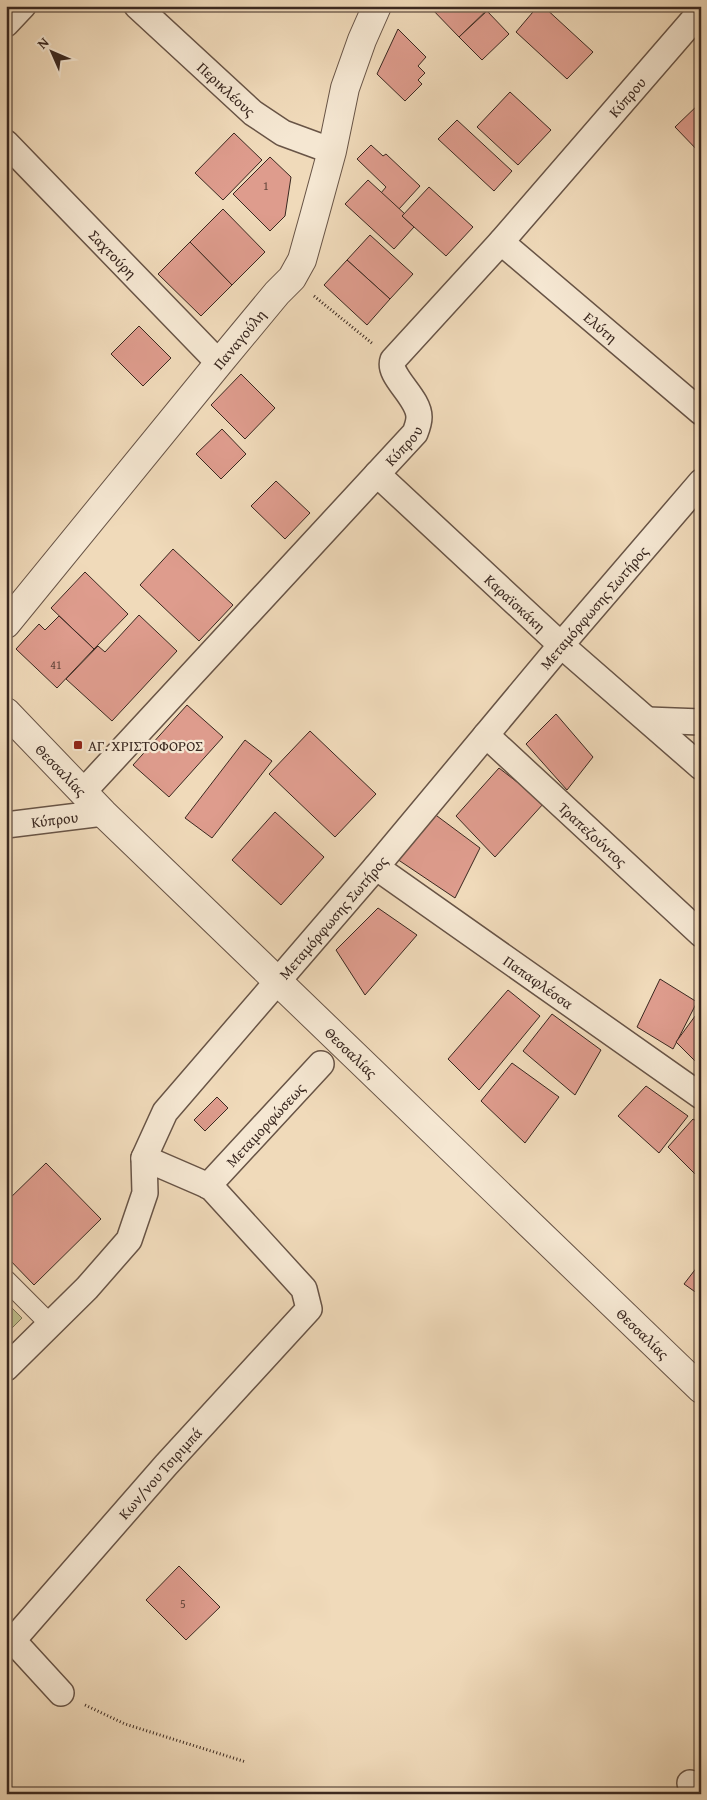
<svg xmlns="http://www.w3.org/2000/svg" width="707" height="1800" viewBox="0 0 707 1800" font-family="'Gentium Book Plus',serif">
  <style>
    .green { fill: #bebe8c; stroke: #7c7356 }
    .building { fill: #de9c8d; stroke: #3a2820 }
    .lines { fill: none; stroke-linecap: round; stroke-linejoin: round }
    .pedestrian-casing { stroke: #685446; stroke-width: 21 }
    .minor-casing { stroke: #685446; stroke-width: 28 }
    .tertiary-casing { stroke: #685446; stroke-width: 30 }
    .path { stroke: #3a2820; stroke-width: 3; stroke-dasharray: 1 2.5; stroke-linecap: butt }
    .pedestrian { stroke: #f5e7d2; stroke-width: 19 }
    .minor { stroke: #f5e7d2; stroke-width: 25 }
    .tertiary { stroke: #f5e7d2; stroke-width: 28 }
    .poi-dot { fill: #8f2418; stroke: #f5e7d2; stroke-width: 2 }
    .labels { text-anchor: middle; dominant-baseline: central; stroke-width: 4.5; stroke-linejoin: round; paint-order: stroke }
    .number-label { font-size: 12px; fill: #63453b }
    .street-label { font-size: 15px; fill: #3a2820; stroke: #f5e7d2 }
    .poi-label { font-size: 15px; fill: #3a2820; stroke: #f5e7d2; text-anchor: start }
  </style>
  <rect width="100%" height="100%" fill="#f0daba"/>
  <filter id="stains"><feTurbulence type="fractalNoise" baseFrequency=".004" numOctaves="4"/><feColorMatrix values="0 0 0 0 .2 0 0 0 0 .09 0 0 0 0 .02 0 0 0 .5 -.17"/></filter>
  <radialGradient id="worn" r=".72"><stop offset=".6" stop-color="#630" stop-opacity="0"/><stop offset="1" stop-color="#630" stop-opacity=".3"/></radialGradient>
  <!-- green -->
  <path class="green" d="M6 1302 22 1318 6 1334Z"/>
  <!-- building -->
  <g class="building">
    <path d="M429 6H491L459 37Z"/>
    <path d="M538 6H543L593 52 567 79 516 32Z"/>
    <path d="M487 11 509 34 482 60 459 37Z"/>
    <path d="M398 29 426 57 418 66 425 73 418 80 422 84 405 101 377 74Z"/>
    <path d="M510 92 551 130 518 165 477 127Z"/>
    <path d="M701 102V154L675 127Z"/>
    <path d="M457 120 512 171 494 191 438 139Z"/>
    <path d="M234 133 262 160 223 200 195 173Z"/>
    <path d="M371 145 383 156 386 154 420 186 399 209 381 193 386 187 357 159Z"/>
    <path d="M270 157 291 177 285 216 270 231 233 194Z"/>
    <path d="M368 180 405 214 402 216 414 227 394 249 345 204Z"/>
    <path d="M429 187 473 227 446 256 402 216Z"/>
    <path d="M223 209 265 252 232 285 190 242Z"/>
    <path d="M370 235 413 274 390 299 347 260Z"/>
    <path d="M190 242 232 285 201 316 158 274Z"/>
    <path d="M347 260 390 299 367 325 324 285Z"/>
    <path d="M139 326 171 358 143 386 111 354Z"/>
    <path d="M241 374 275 408 245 439 211 405Z"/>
    <path d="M222 429 246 454 221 479 196 454Z"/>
    <path d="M276 481 310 513 285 539 251 506Z"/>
    <path d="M173 549 233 605 199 641 140 585Z"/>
    <path d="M85 572 128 614 94 649 51 608Z"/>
    <path d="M139 615 177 651 112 721 66 679 98 646 105 652Z"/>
    <path d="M59 616 94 649 57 688 16 649 39 624 45 630Z"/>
    <path d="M187 705 223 737 169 797 133 765Z"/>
    <path d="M556 714 593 757 567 790 526 744Z"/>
    <path d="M310 731 376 794 335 837 269 774Z"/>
    <path d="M245 740 272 761 212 838 185 818Z"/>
    <path d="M499 768 544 803 495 857 456 816Z"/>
    <path d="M275 812 324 857 281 905 232 860Z"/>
    <path d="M433 813 480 848 455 898 394 857Z"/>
    <path d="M378 908 417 935 365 995 336 950Z"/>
    <path d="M660 979 697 1002 673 1049 637 1027Z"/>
    <path d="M508 990 540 1016 479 1090 448 1059Z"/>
    <path d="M701 1008V1067L676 1042Z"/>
    <path d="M552 1014 601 1050 575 1095 523 1051Z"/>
    <path d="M512 1063 559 1097 525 1143 481 1101Z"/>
    <path d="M646 1086 688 1116 659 1153 618 1116Z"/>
    <path d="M217 1097 228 1108 205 1131 194 1120Z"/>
    <path d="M693 1119 701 1124V1180L668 1147Z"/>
    <path d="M46 1163 101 1219 34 1285 6 1256V1202Z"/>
    <path d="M701 1262V1296L684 1284Z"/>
    <path d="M179 1566 220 1607 186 1640 146 1600Z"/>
  </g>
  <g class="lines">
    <defs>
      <path id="pedestrian" d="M6 1280 50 1324"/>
      <g id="minor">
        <path id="s1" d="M137 6 253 113 283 133 332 151"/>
        <path d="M6 24 23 6"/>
        <path id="s2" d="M6 143 219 363"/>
        <path id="s3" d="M501 242 701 412"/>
        <path id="s4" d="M377 474 561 645 701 767"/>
        <path d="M648 720 701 722"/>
        <path id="s5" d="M486 735 701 934"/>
        <path id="s6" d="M83 792 415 433C417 428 419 423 419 417 419 397 387 376 393 360L501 242 701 11"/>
        <path id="s7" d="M6 825 103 813"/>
        <path id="s8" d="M376 867 701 1096"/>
        <path id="s9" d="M208 1186 321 1064"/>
        <path id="s10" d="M6 1368 87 1288 129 1240 145 1193 144 1158 165 1112 376 867 561 645 701 482"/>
        <path d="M6 1633 61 1693"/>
        <path id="s11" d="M14 1639 166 1465 309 1309 304 1289 211 1187 144 1158"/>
        <path d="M690 1783 701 1793"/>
      </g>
      <g id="tertiary">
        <path id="s12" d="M6 624 219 363 277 293 292 278 302 260 314 217 332 151 345 88 362 40 377 6"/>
        <path id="s13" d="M6 712 103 813 701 1389"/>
      </g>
    </defs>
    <!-- pedestrian casing -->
    <use href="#pedestrian" class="pedestrian-casing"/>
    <!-- minor casing -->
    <use href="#minor" class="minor-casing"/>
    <!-- tertiary casing -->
    <use href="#tertiary" class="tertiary-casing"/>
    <!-- path -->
    <g class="path">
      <path d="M314 296 373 344"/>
      <path d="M85 1705 125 1724 246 1762"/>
    </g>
    <!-- pedestrian -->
    <use href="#pedestrian" class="pedestrian"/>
    <!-- minor -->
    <use href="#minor" class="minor"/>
    <!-- tertiary -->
    <use href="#tertiary" class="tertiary"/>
  </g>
  <!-- markers -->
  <rect class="poi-dot" x="73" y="740" width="10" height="10" rx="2.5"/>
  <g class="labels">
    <!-- number labels -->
    <g class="number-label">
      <text x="266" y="185">1</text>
      <text x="56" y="664">41</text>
      <text x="183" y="1603">5</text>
    </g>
    <!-- street labels -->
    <g class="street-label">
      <text stroke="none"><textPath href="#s1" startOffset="122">Περικλέους</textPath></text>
      <text stroke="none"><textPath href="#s6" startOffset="922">Κύπρου</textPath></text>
      <text stroke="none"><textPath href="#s2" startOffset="154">Σαχτούρη</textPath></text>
      <text stroke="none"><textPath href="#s3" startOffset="131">Ελύτη</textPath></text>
      <text stroke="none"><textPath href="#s12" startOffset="368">Παναγούλη</textPath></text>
      <text stroke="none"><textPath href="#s6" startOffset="472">Κύπρου</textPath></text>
      <text stroke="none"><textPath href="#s4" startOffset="189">Καραϊσκάκη</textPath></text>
      <text stroke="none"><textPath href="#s10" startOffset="975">Μεταμόρφωσης Σωτήρος</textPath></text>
      <text stroke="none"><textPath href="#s13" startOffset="80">Θεσσαλίας</textPath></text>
      <text stroke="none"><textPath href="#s7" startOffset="49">Κύπρου</textPath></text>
      <text stroke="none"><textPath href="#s5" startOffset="146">Τραπεζούντος</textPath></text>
      <text stroke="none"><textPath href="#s10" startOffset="570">Μεταμόρφωσης Σωτήρος</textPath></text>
      <text stroke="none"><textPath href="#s8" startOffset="199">Παπαφλέσσα</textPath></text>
      <text stroke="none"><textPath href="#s13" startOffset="485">Θεσσαλίας</textPath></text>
      <text stroke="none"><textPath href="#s9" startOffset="84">Μεταμορφώσεως</textPath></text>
      <text stroke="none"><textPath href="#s13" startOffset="890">Θεσσαλίας</textPath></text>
      <text stroke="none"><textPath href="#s11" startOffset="221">Κων/νου Τσιριμπά</textPath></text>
    </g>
    <!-- poi labels -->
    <g class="poi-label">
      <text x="88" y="745">ΑΓ. ΧΡΙΣΤΟΦΟΡΟΣ</text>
    </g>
  </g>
  <!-- margin -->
  <rect width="707" height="1800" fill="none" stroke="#f0daba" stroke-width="25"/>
  <rect x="8" y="8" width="692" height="1785" fill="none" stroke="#3a2820" stroke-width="2.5"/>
  <rect x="12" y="12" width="682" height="1775" fill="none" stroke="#3a2820"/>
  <!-- north arrow -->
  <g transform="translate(52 52) rotate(315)" stroke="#f5e7d2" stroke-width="4" paint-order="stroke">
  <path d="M0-4L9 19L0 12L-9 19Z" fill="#3a2820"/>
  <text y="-8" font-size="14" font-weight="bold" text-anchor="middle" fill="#3a2820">N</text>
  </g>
  <rect width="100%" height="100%" filter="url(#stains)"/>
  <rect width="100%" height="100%" fill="url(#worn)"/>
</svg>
